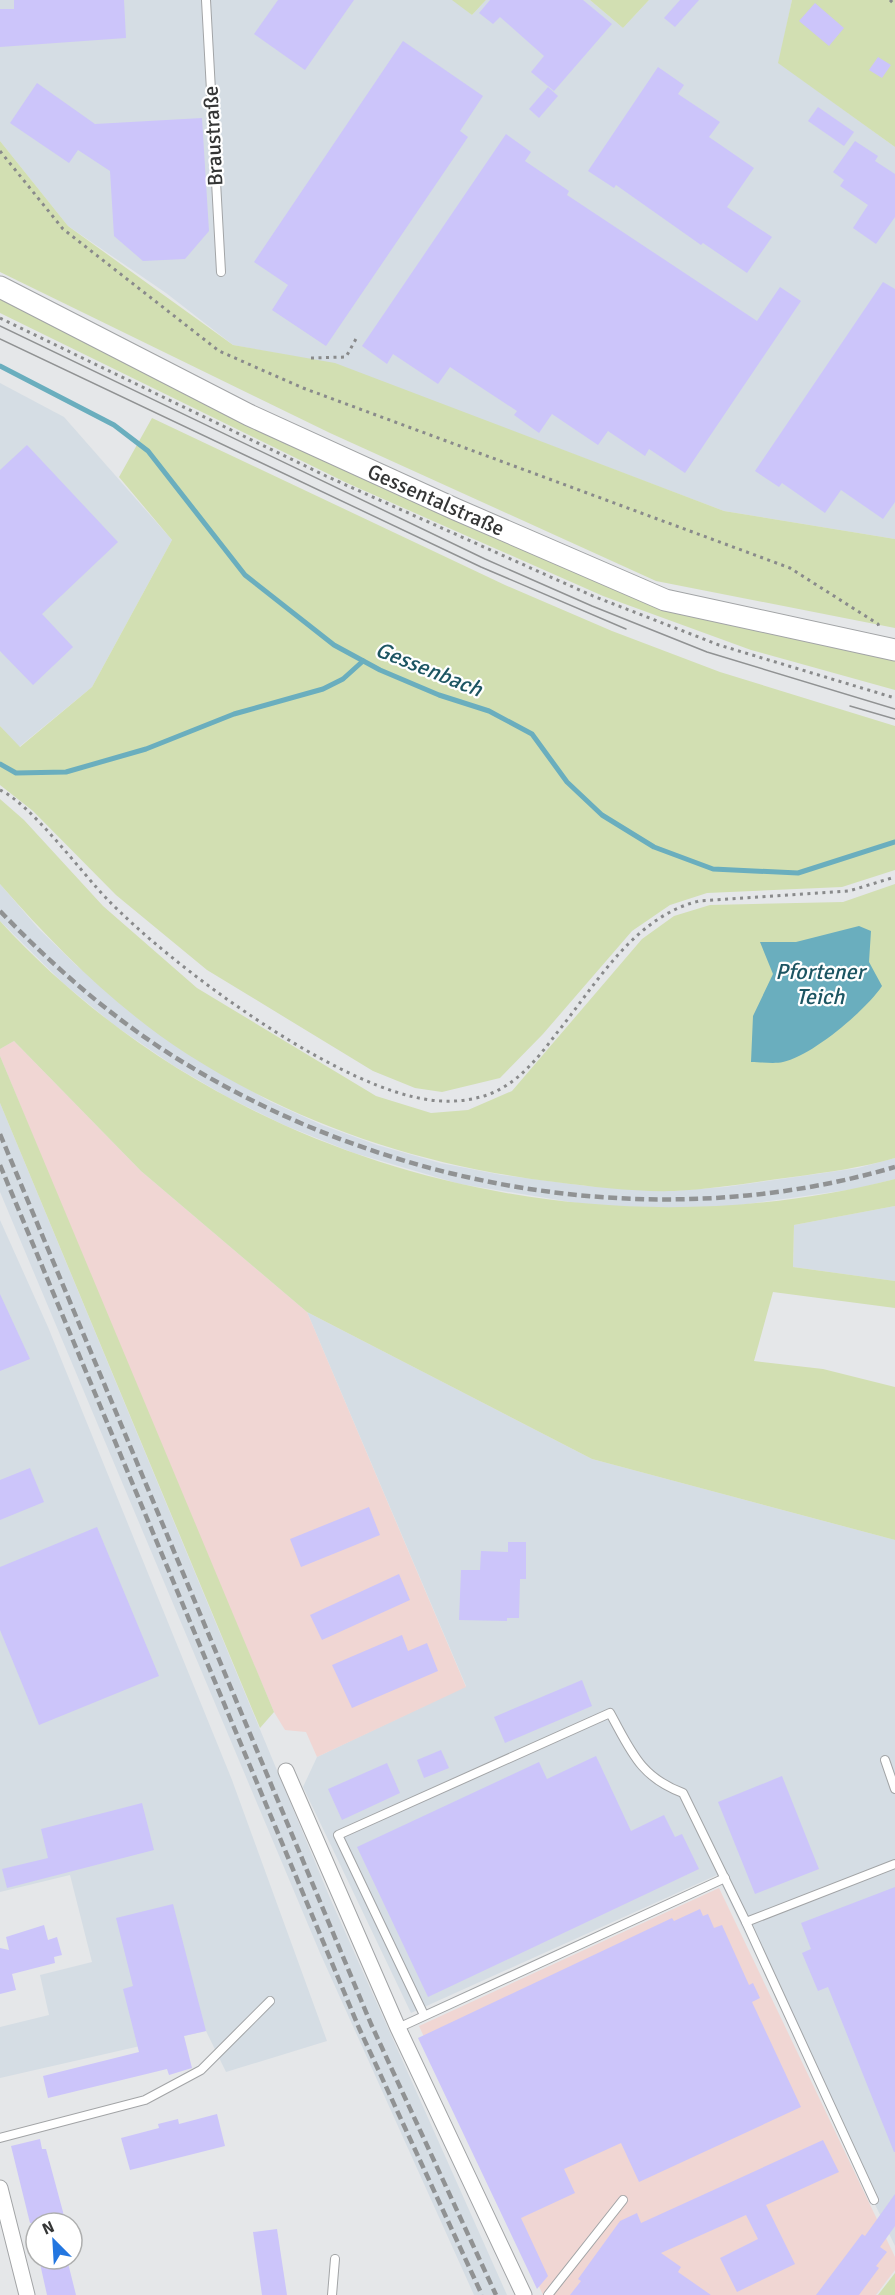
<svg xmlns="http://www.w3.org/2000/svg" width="895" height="2295" viewBox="0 0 895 2295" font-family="Signika,sans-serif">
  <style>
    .built { fill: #d5dde4 }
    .education { fill: #f0d6d3 }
    .green { fill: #d2dfb2 }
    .water { fill: #6aaebe }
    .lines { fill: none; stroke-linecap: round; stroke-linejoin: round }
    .stream { stroke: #6aaebe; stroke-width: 5 }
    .building { fill: #ccc5fa }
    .service-casing { stroke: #a2a4a6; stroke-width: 10 }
    .minor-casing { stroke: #a2a4a6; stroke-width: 17 }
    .secondary-casing { stroke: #a2a4a6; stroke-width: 23 }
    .path { stroke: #898a8b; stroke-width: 3; stroke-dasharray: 3 4.5; stroke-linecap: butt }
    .service { stroke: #fff; stroke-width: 8 }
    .minor { stroke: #fff; stroke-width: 15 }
    .secondary { stroke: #fff; stroke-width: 21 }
    .tram { stroke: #909293; stroke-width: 1.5 }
    .rail { stroke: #909293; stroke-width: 4.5; stroke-dasharray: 9 4.5; stroke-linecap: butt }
    .labels { text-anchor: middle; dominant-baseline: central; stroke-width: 4.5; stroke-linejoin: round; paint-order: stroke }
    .street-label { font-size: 21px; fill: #353636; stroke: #fff }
    .water-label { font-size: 22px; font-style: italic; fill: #1c5562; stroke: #fff }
  </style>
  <rect width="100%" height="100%" fill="#e5e7e9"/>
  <!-- built -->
  <g class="built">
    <path d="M0 0H454L472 15 486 0H590L623 28 649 0H792L779 63 895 147V539L724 511 335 364 233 345 166 293 68 226 0 141Z"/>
    <path d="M0 383 64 417 172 540 92 687 19 747 0 726Z"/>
    <path d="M0 884 38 928 77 966 185 1052 269 1101 322 1125 377 1145 440 1163 502 1175 587 1186 672 1191 725 1187 858 1168 895 1158V1179L855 1189 733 1206 672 1209 595 1206 460 1184 354 1153 284 1125 229 1098 174 1066 114 1025 63 983 0 921Z"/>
    <path d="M0 1103 330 1898 507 2295H474L320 1953 0 1192Z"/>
    <path d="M895 1206V1281L793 1267 794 1225Z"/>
    <path d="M0 1220 48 1327 232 1780 327 2041 226 2072 206 2031 0 2078V2027L49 2015 40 1975 92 1962 70 1875 0 1892Z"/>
    <path d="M307 1312 592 1459 895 1540V2246L717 1875 411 2013 303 1787 317 1757 466 1686Z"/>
  </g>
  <!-- education -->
  <g class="education">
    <path d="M14 1041 141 1171 307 1312 466 1687 317 1757 306 1732 285 1730 274 1712 147 1414 0 1056V1049Z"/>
    <path d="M719 1888 895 2257V2270L876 2295H543L419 2026Z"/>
  </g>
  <!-- green -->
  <g class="green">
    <path d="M452 0H486L472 15Z"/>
    <path d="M590 0H649L623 28Z"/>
    <path d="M792 0H895V147L778 63Z"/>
    <path d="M0 141 68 226 233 345 335 363 724 511 895 539V628L656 581 330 433 0 272Z"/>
    <path d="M0 297 575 570 895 659V690L751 650 603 596 347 483 0 313Z"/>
    <path d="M152 418 505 585 612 631 720 672 895 726V870L842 887 707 893 670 905 632 931 543 1034 500 1078 442 1092 415 1088 373 1071 207 970 116 895 33 811 0 785V726L20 747 92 687 172 540 119 477Z"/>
    <path d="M0 799 24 820 103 906 197 988 376 1096 431 1113 468 1110 512 1091 642 939 674 916 710 905 843 902 895 884V1158C861 1168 828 1172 793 1177 753 1182 714 1189 674 1191 635 1192 594 1187 555 1182 423 1166 300 1126 187 1054 116 1008 55 947 0 884Z"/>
    <path d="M0 921C222 1164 578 1260 895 1179V1206L794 1225 793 1267 895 1281V1308L773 1292 754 1361 823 1369 895 1387V1540L592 1459 307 1312 141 1171 14 1041 0 1049Z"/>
    <path d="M0 1056 274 1712 260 1728 0 1103Z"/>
    <path d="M895 2273V2295H878Z"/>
  </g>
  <!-- water -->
  <path class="water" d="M859 926 871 931 869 962 882 986C866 1010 812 1056 783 1062 774 1064 761 1062 751 1062L753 1016 773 974 760 942H796Z"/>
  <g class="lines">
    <!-- stream -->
    <g class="stream">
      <path d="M0 366 114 425 148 451 245 575 334 645 380 670 439 695 489 711 532 734 567 782 602 815 654 847 713 869 798 873 895 842"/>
      <path d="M0 764 16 773 66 772 146 749 234 714 323 689 343 679 363 661"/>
    </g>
  </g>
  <!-- building -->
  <g class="building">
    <path d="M14 0H124L126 38 0 47V9H14Z"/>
    <path d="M278 0H354L305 70 254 34Z"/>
    <path d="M490 0H583L612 24 554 91 531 72 544 56 500 17 493 24 479 13Z"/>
    <path d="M680 0H699L675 27 664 18Z"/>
    <path d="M815 3 844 28 829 46 799 21Z"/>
    <path d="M403 41 483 96 460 131 468 137 326 346 272 310 288 285 254 262Z"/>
    <path d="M878 57 891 65 882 78 869 70Z"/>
    <path d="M658 67 684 85 678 94 720 122 709 137 754 168 727 207 772 237 747 273 703 243 701 245 616 185 614 188 588 171Z"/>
    <path d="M37 83 95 124 202 118 209 231 185 259 143 261 114 236 110 171 78 150 69 163 10 123Z"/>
    <path d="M548 87 558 96 539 118 529 109Z"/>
    <path d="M818 107 854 132 844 146 808 121Z"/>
    <path d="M506 134 531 152 525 161 569 191 567 195 757 321 780 287 801 301 685 473 649 449 645 456 608 431 598 445 552 414 539 433 514 415 517 411 450 367 438 384 393 354 387 364 362 346Z"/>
    <path d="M855 141 878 156 875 161 895 174V217L876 244 853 228 868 205 840 186 844 180 833 172Z"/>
    <path d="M883 282 895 289V502L883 519 841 490 825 513 782 483 779 487 755 471Z"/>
    <path d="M27 445 118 542 42 614 73 647 33 685 0 651V470Z"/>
    <path d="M0 1294 30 1359 0 1371Z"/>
    <path d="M30 1468 44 1502 0 1520V1480Z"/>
    <path d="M369 1507 380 1535 301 1567 290 1539Z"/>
    <path d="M97 1527 159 1676 39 1725 0 1630V1567Z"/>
    <path d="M508 1542H526V1579H520L519 1618H507V1621L459 1620 461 1570H480L481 1551 508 1552Z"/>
    <path d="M399 1574 410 1600 322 1640 310 1615Z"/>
    <path d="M402 1635 408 1651 427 1643 438 1671 352 1708 332 1665Z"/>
    <path d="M582 1680 592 1706 505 1743 494 1717Z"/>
    <path d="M441 1750 449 1768 424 1778 417 1760Z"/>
    <path d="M596 1756 631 1831 664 1815 675 1837 682 1834 699 1869 428 1997 357 1847 539 1762 547 1779Z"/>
    <path d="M387 1763 400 1793 342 1820 328 1789Z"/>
    <path d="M782 1776 819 1869 755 1894 718 1802Z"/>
    <path d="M142 1803 154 1850 7 1888 2 1869 48 1858 41 1829Z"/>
    <path d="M895 1887V2152H894L828 1987 818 1991 802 1953 811 1949 801 1923Z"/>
    <path d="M173 1904 206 2031 184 2036 192 2068 169 2075 167 2069 48 2098 43 2076 139 2052 123 1989 133 1986 116 1918Z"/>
    <path d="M700 1909 703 1916 708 1914 714 1928 722 1925 749 1985 753 1983 760 1998 752 2002 801 2107 639 2182 621 2143 564 2169 575 2193 521 2218 548 2276 537 2289 418 2038 672 1918 674 1921Z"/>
    <path d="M44 1925 48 1940 57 1937 62 1955 54 1957 55 1963 12 1974 16 1990 0 1994V1948L9 1950 6 1937Z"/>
    <path d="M217 2114 225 2146 130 2170 121 2138 159 2128 158 2124 178 2119 179 2124Z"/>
    <path d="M40 2139 42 2149H46L66 2223H30L11 2146Z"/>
    <path d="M823 2140 839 2172 766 2205 795 2264 737 2292 720 2258 758 2239 746 2215 661 2253 681 2267 678 2272 711 2295H570L581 2281 578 2279 620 2221 637 2213 641 2223Z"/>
    <path d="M895 2194V2226L880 2247 887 2252 876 2266 879 2268 859 2295H816L862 2234 865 2236Z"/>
    <path d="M277 2229 287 2295H262L253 2232Z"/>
    <path d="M39 2259H67L76 2295H47Z"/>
  </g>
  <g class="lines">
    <defs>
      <g id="service">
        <path d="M206 0 221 272"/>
        <path d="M885 1760 895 1789"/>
        <path d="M746 1922 895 1864"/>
        <path d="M424 2015 338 1835 610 1713C631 1751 640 1777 683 1793L746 1922 874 2200"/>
        <path d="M398 2028 725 1878"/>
        <path d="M0 2138 145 2100 201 2070 270 2001"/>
        <path d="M332 2295 335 2259"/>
        <path d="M548 2295 623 2200"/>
      </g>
      <g id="minor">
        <path d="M286 1771 398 2028 524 2295"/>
        <path d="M0 2188 27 2295"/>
      </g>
      <path id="secondary" d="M0 287 249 415 455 509 665 600 895 650"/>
    </defs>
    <!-- service casing -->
    <use href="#service" class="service-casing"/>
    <!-- minor casing -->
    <use href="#minor" class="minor-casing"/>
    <!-- secondary casing -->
    <use href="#secondary" class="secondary-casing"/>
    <!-- path -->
    <g class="path">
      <path d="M890 0 895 5"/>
      <path d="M0 151 63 229 219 351 303 388 790 568 878 624 879 627"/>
      <path d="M0 318 326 476 593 596 719 645 895 698"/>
      <path d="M311 358 346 357 357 337"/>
      <path d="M0 790C31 804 81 872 107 899 173 967 322 1076 414 1097 439 1103 465 1103 490 1094 519 1082 538 1058 556 1034 596 985 633 917 699 901L849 891 895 877"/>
    </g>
    <!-- service -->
    <use href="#service" class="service"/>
    <!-- minor -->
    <use href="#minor" class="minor"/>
    <!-- secondary -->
    <use href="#secondary" class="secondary"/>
    <!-- tram -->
    <g class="tram">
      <path d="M0 326 485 559 592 606 707 652 895 709"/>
      <path d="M0 339 481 567 626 629"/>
      <path d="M850 706 895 719"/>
    </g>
    <!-- rail -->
    <g class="rail">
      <path d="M0 911C55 968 114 1020 181 1061 391 1190 657 1237 895 1167"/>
      <path d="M0 1134 371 2024 496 2295"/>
      <path d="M0 1165 359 2028 482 2295"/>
    </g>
  </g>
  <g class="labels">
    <!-- street labels -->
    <g class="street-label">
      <text transform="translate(213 136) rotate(-93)">Braustraße</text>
      <text transform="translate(436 500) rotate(24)">Gessentalstraße</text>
    </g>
    <!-- water labels -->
    <g class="water-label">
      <text transform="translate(429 669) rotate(22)">Gessenbach</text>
      <text x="820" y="971">Pfortener<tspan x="820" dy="25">Teich</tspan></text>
    </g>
  </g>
  <!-- north arrow -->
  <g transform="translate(54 2241) rotate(336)"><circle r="28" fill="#ffffff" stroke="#aeafaf" stroke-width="1.5"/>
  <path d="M0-4.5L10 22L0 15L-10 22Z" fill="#2376e0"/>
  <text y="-9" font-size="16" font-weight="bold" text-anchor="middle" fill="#353636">N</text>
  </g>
</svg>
